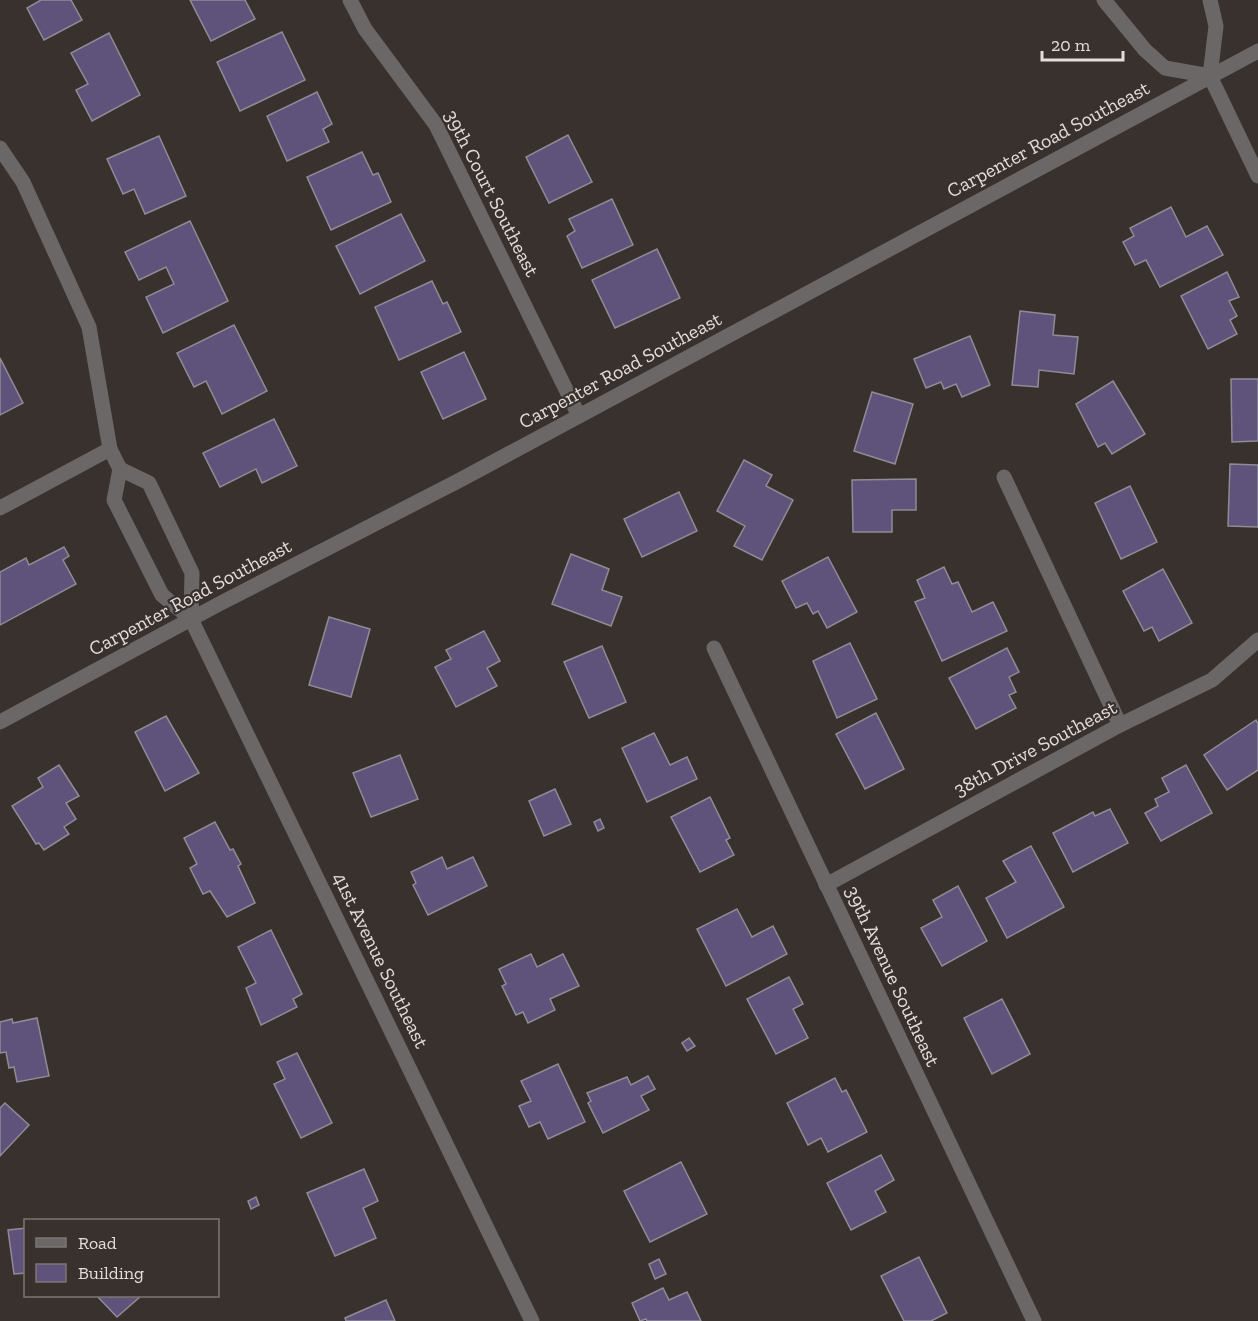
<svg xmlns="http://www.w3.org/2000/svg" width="1258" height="1321" viewBox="0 0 1258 1321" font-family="'Zilla Slab',serif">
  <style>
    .building { fill: #5f537b; stroke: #8e8c95; stroke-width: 1.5 }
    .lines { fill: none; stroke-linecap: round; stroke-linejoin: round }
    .minor { stroke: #6b6766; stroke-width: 15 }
    .labels { text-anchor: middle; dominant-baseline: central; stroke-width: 4.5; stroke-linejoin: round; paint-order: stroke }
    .street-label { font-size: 20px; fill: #e3dedb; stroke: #39312e }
  </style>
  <rect width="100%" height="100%" fill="#39312e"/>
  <!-- building -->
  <g class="building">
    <path d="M41 0H71L82 20 44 40 27 8Z"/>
    <path d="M190 0H245L255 19 211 41Z"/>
    <path d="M282 32 305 80 240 111 217 62Z"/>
    <path d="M109 33 140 95 92 121 76 90 88 84 71 53Z"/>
    <path d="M317 92 332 124 323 129 329 142 287 161 267 116Z"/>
    <path d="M568 135 592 182 549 203 526 157Z"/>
    <path d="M159 136 186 196 145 214 134 189 123 194 107 159Z"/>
    <path d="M362 152 373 175 378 173 391 202 331 230 307 177Z"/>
    <path d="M612 199 633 245 582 268 567 236 575 231 569 219Z"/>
    <path d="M1171 207 1186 237 1207 226 1223 255 1160 287 1146 260 1135 265 1123 242 1134 236 1130 228Z"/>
    <path d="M401 214 425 261 360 294 336 246Z"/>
    <path d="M190 221 228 301 163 333 146 297 174 284 166 267 139 280 125 252Z"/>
    <path d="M657 249 680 298 615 328 592 280Z"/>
    <path d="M1227 272 1239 297 1229 301 1237 316 1230 320 1237 334 1208 349 1181 296Z"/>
    <path d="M432 281 443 304 447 302 461 332 399 360 375 307Z"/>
    <path d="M1020 311 1055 315 1053 335 1078 337 1074 374 1039 370 1038 387 1012 385Z"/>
    <path d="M234 325 267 391 222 414 206 381 194 387 177 353Z"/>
    <path d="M970 336 990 385 962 397 956 384 944 389 941 382 926 388 914 359Z"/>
    <path d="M464 352 486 399 443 419 421 372Z"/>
    <path d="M0 358 23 403 0 415Z"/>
    <path d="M1231 379H1258V441L1232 442Z"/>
    <path d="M1113 381 1145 434 1112 454 1105 443 1098 447 1076 404Z"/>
    <path d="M872 392 913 404 895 464 854 451Z"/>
    <path d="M274 419 297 466 262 483 256 469 220 487 203 453Z"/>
    <path d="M744 460 772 475 766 486 793 500 762 560 734 546 745 526 717 511Z"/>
    <path d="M1230 464 1258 465V527L1228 526Z"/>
    <path d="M916 479V510H892V532H853L852 480Z"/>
    <path d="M1130 486 1157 542 1121 559 1095 503Z"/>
    <path d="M679 492 697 531 642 557 624 519Z"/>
    <path d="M64 547 69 556 63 560 76 584 0 625V572L26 558 29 565Z"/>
    <path d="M571 554 609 569 602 590 622 597 611 626 552 604Z"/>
    <path d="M828 557 857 612 827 628 818 611 813 614 807 603 796 608 782 581Z"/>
    <path d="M944 567 952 584 958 582 972 612 993 602 1007 631 942 661 915 602 925 598 917 580Z"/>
    <path d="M1163 569 1192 623 1159 641 1152 627 1144 631 1123 591Z"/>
    <path d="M329 617 370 629 351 697 309 685Z"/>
    <path d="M484 631 500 661 487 668 497 686 456 707 435 667 451 659 446 650Z"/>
    <path d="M850 643 877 699 837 718 813 661Z"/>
    <path d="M602 646 626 702 589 718 564 662Z"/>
    <path d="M1007 648 1019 672 1009 677 1016 692 1009 695 1016 708 976 729 949 678Z"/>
    <path d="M876 713 904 769 865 789 836 734Z"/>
    <path d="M166 716 199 773 165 791 135 732Z"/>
    <path d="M1256 720 1258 724V770L1227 790 1204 755Z"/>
    <path d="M654 733 670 765 687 757 697 779 647 802 622 748Z"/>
    <path d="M400 755 418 799 371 817 353 773Z"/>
    <path d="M59 765 79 796 66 803 76 819 64 827 69 834 44 850 39 843 36 844 12 806 43 787 38 778Z"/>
    <path d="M1186 765 1212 813 1161 841 1145 813 1158 806 1155 799 1169 792 1162 778Z"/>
    <path d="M555 789 571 824 544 836 529 801Z"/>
    <path d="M710 797 730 838 726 840 734 855 700 872 671 817Z"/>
    <path d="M1110 809 1128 843 1073 872 1053 833 1093 812 1095 816Z"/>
    <path d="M600 819 604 828 598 831 594 822Z"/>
    <path d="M215 822 230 850 233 849 241 864 238 866 255 903 227 917 210 891 203 894 190 868 197 864 184 838Z"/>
    <path d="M1031 846 1064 907 1007 938 986 898 1016 882 1003 861Z"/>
    <path d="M442 857 447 869 473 857 487 886 428 915 413 885 416 883 411 872Z"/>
    <path d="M958 886 987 941 942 966 921 928 942 917 933 900Z"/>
    <path d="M737 909 752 937 773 926 787 954 726 986 697 929Z"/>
    <path d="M271 930 302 994 293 999 297 1007 261 1025 246 988 256 983 238 947Z"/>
    <path d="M531 954 537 967 563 954 579 986 550 999 555 1010 528 1023 523 1012 516 1015 502 986 506 984 499 969Z"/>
    <path d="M789 977 803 1004 793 1009 808 1038 776 1054 747 999Z"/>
    <path d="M1002 999 1030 1054 992 1074 964 1018Z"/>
    <path d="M37 1018 49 1076 17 1082 14 1067 9 1068 6 1052 0 1053V1022L12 1019 13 1023Z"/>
    <path d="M689 1038 695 1046 687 1051 682 1043Z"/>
    <path d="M297 1053 332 1123 301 1138 274 1084 285 1079 277 1062Z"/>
    <path d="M558 1064 585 1122 548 1139 540 1122 529 1127 519 1106 531 1101 521 1081Z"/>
    <path d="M648 1076 655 1089 641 1096 649 1110 603 1133 588 1103 591 1101 587 1093 627 1077 631 1085Z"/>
    <path d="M835 1078 842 1092 846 1090 867 1132 828 1152 821 1138 808 1145 787 1103Z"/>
    <path d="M5 1103 29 1125 0 1156V1108Z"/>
    <path d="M881 1155 894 1180 875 1191 886 1212 851 1230 827 1183Z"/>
    <path d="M681 1162 707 1214 650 1242 624 1191Z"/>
    <path d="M364 1169 378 1201 363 1208 376 1238 335 1256 307 1193Z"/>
    <path d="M256 1197 259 1205 251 1209 248 1201Z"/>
    <path d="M26 1228V1273L14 1274 8 1230Z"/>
    <path d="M919 1257 947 1313 931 1321H904L881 1276Z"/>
    <path d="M659 1259 666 1274 655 1279 649 1264Z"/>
    <path d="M663 1288 669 1300 687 1292 701 1321H647L646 1319 640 1321 632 1303Z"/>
    <path d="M97 1296H141L117 1317Z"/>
    <path d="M386 1300 395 1321H346L345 1318Z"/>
  </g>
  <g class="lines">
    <!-- minor -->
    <g class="minor">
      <path d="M350 0 365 29 436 125 579 416"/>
      <path d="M1104 0 1145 50 1165 68 1210 76"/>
      <path d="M1210 0 1216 26 1210 76 1258 176"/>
      <path d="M0 148 23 182 89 327 110 449 120 469 114 500 162 595 191 619 532 1321"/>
      <path d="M120 469 149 483 192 573 191 619"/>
      <path d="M1004 477 1120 725"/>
      <path d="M0 508 110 449"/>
      <path d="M714 648 1034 1321"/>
      <path d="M0 722 219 604 460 480 1258 51"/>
      <path d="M826 885 1120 725 1212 680 1258 640"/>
    </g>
  </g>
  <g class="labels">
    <!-- street labels -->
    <g class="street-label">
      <text transform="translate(1048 139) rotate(-28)">Carpenter Road Southeast</text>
      <text transform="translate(492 193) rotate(63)">39th Court Southeast</text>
      <text transform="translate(620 370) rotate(-28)">Carpenter Road Southeast</text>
      <text transform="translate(190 597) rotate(-28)">Carpenter Road Southeast</text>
      <text transform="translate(1035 748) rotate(-28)">38th Drive Southeast</text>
      <text transform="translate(381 960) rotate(64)">41st Avenue Southeast</text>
      <text transform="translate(893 976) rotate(65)">39th Avenue Southeast</text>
    </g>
  </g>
  <!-- legend -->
  <rect x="24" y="1219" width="195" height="78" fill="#39312e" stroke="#7d7673" stroke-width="1.5"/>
  <rect x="36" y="1238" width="30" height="9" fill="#6b6766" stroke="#7d7673" stroke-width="1.5"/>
  <text x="78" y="1249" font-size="18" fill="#e3dedb">Road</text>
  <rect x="36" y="1264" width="30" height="18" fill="#5f537b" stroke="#7d7673" stroke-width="1.5"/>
  <text x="78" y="1279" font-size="18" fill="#e3dedb">Building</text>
  <!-- scale -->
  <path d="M1042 51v9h81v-9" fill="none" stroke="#e3dedb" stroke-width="3"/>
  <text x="1051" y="51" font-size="18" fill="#e3dedb" stroke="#39312e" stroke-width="4.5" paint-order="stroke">20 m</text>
</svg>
